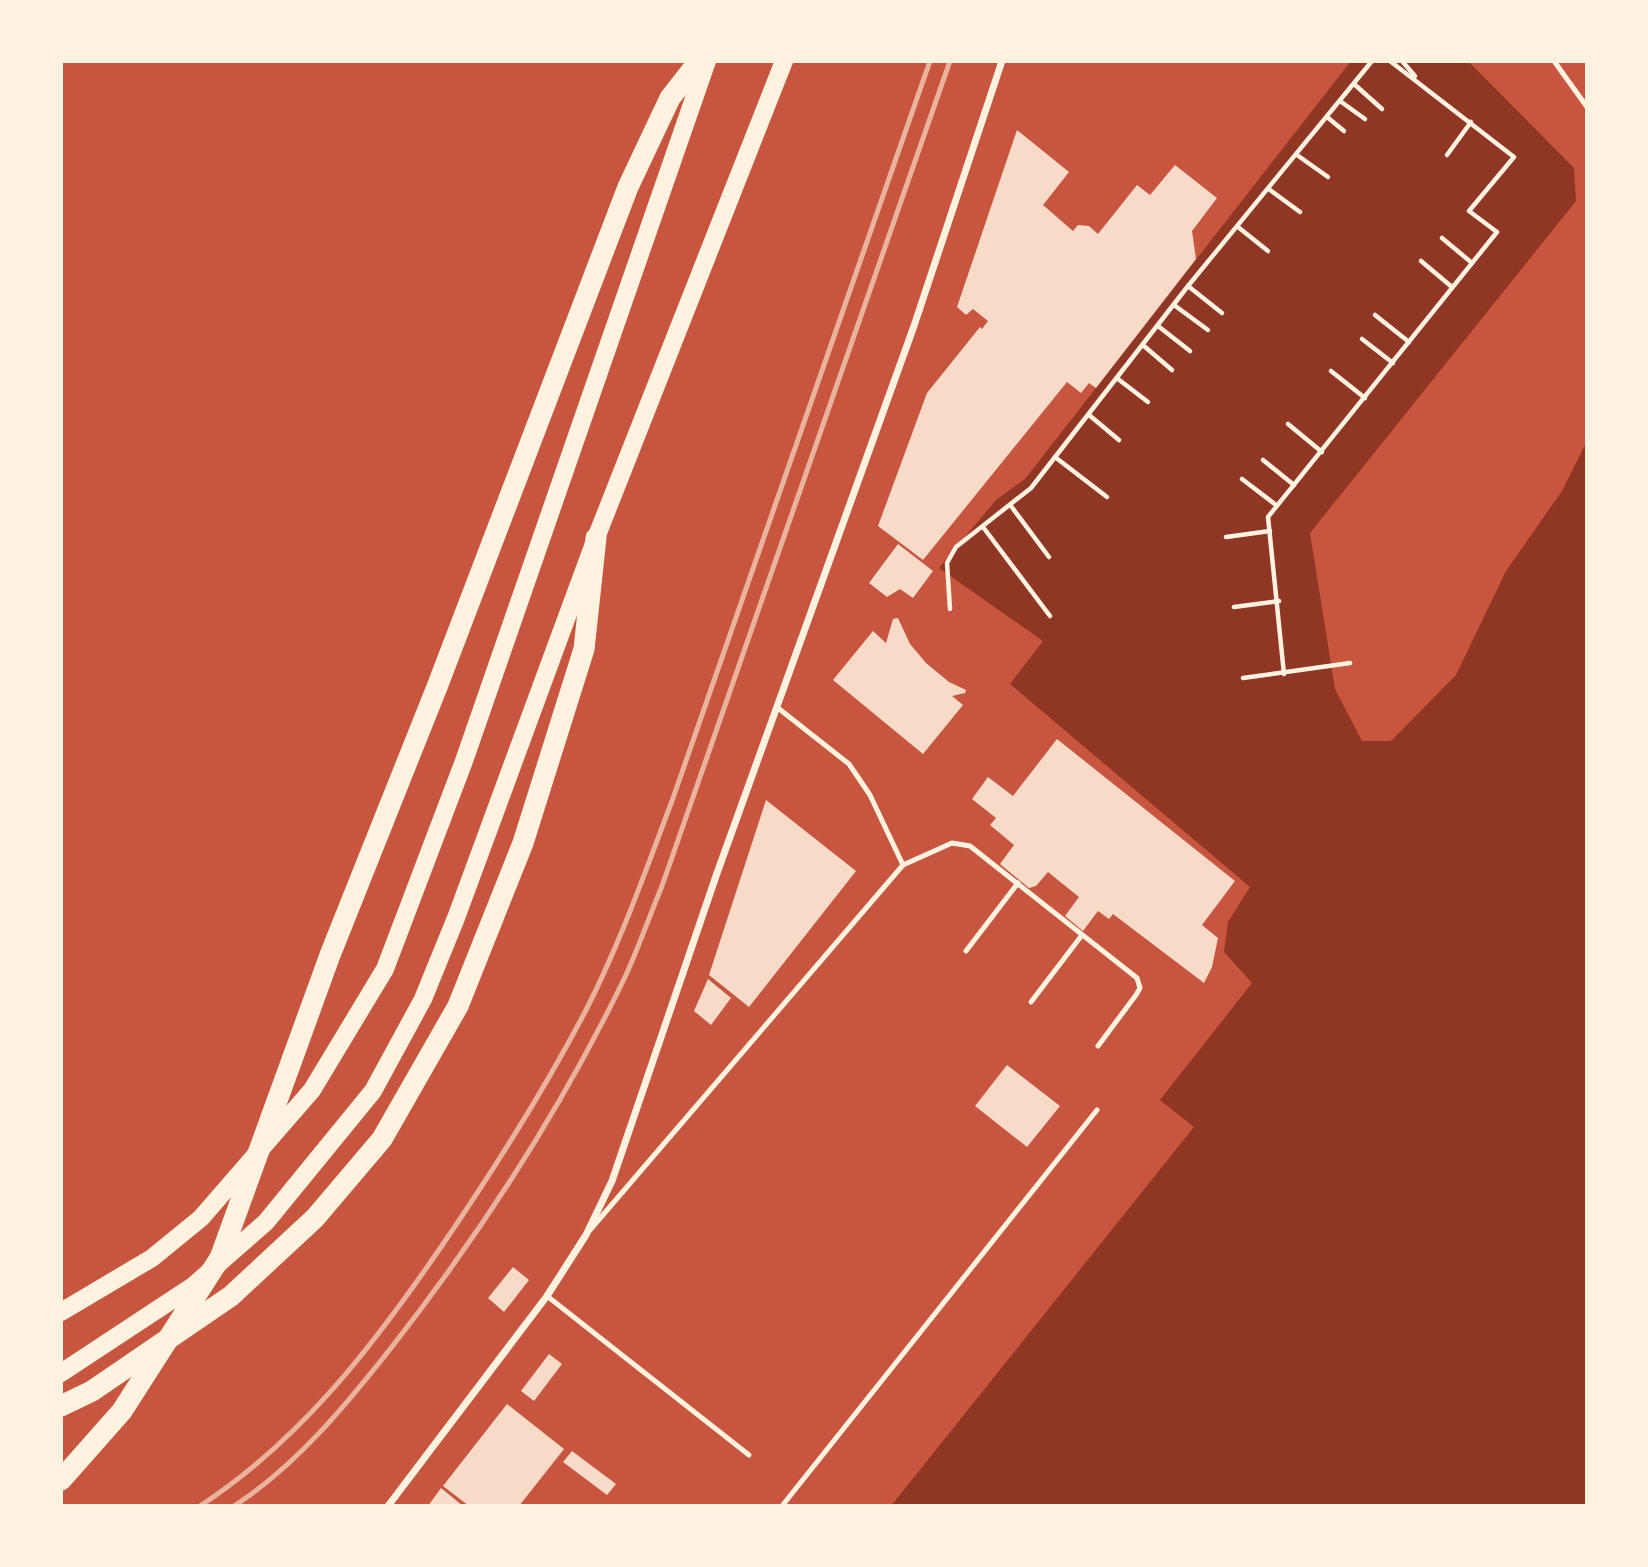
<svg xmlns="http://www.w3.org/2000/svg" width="1648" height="1567" viewBox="0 0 1648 1567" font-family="Figtree,sans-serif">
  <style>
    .water { fill: #8f3625 }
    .building { fill: #f7dbc8 }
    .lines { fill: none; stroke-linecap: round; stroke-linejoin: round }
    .path { stroke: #fff3e0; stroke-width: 4.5 }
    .service { stroke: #fff3e0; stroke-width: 5 }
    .minor { stroke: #fff3e0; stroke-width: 7 }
    .primary { stroke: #fff3e0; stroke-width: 18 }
    .motorway { stroke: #fff3e0; stroke-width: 21 }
    .rail { stroke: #e9b49f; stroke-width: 5 }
  </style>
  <rect width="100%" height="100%" fill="#c8553d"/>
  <!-- water -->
  <path class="water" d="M1351 61H1468L1574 168 1576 201 1310 533 1335 689 1362 741H1391L1456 675 1506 571 1562 491 1587 441V1506H891L1194 1127 1160 1100 1252 983 1224 952 1228 922 1250 887 1010 684 1043 641 939 568 996 500 1025 479Z"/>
  <!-- building -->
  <g class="building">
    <path d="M1017 130 1069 172 1043 205 1073 231 1078 225 1089 226 1098 234 1137 185 1150 195 1175 165 1217 198 1192 231 1196 259 1096 388 1089 383 1081 393 1067 382 923 560 878 526 927 393 980 327 982 329 988 321 973 309 966 315 957 307Z"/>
    <path d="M898 544 933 571 913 598 900 589 887 597 869 583Z"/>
    <path d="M898 618 910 644 926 663 949 682 966 690 965 693 952 696 963 705 923 754 833 680 873 631 886 643 893 619Z"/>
    <path d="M1057 739 1235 881 1202 925 1218 938 1212 967 1204 983 1113 914 1109 919 1098 911 1083 931 1065 916 1079 897 1048 872 1036 886 1029 888 1000 864 1014 845 990 825 996 818 972 799 988 777 1013 796Z"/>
    <path d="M766 800 856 871 749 1007 709 975Z"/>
    <path d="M708 979 731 998 711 1025 694 1011Z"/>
    <path d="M1007 1065 1060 1106 1027 1147 975 1106Z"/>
    <path d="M513 1267 529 1280 504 1312 488 1298Z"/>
    <path d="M549 1354 562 1364 534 1401 521 1391Z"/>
    <path d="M507 1404 564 1449 519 1506H469L443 1486Z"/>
    <path d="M572 1451 616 1484 607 1495 563 1462Z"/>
    <path d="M441 1488 463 1506H428Z"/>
  </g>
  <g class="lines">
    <!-- path -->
    <g class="path">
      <path d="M1402 61 1415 76"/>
      <path d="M1354 84 1382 109"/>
      <path d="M1340 101 1365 119"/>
      <path d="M1327 117 1344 131"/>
      <path d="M1297 155 1328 177"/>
      <path d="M1447 155 1471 122"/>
      <path d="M1270 190 1300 212"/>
      <path d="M1238 227 1268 251"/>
      <path d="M1442 238 1472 263"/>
      <path d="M1421 261 1452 287"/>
      <path d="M1188 286 1222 313"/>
      <path d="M1174 305 1208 330"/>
      <path d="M1375 315 1409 342"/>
      <path d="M1158 326 1190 351"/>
      <path d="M1362 339 1393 363"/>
      <path d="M1144 346 1172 370"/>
      <path d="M1331 371 1365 398"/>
      <path d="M1118 379 1148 402"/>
      <path d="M1089 415 1119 440"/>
      <path d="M1288 424 1322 452"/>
      <path d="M1055 457 1107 497"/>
      <path d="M1263 460 1294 485"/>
      <path d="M1242 479 1276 505"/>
      <path d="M1011 506 1049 557"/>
      <path d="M983 527 1050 616"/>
      <path d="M1226 537 1270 531"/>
      <path d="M1234 607 1279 601"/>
      <path d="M950 609 947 563 956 547 1031 488 1188 286 1372 61"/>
      <path d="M1284 674 1268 517 1497 232 1469 211 1514 157 1390 61"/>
      <path d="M1243 678 1350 663"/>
    </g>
    <!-- service -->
    <g class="service">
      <path d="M1554 61 1587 107"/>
      <path d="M778 708 849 764 870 795 903 865"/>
      <path d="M966 951 1018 883"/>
      <path d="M1031 1002 1082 935"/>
      <path d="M590 1230 903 865 952 843 970 846 1137 978 1140 988 1136 995 1098 1046"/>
      <path d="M547 1296 749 1455"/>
      <path d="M782 1506 1097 1110"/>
    </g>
    <!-- minor -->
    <path class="minor" d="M388 1506 547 1296 586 1235 612 1181 716 876 914 326 1002 61"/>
    <!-- primary -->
    <g class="primary">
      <path d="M61 1312 152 1258 201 1218 312 1090 385 969 464 761 707 61"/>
      <path d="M61 1373 193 1286 266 1222 373 1091 423 999 456 918 596 538 784 61"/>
    </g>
    <!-- motorway -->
    <g class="motorway">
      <path d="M61 1406 92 1391 231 1296 315 1218 382 1139 458 1006 523 843 584 649 596 538"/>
      <path d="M61 1480 122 1411 220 1258 330 955 437 687 628 187 670 98 699 61"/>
    </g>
    <!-- rail -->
    <g class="rail">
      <path d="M200 1506C301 1440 373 1346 441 1247 493 1171 542 1094 585 1012 620 944 645 872 672 801L930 61"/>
      <path d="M234 1506C296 1466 346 1405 391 1348 481 1233 563 1106 626 975 639 946 650 915 662 886L950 61"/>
    </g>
  </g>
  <!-- border -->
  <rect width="1648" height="1567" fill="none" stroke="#fff3e0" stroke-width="126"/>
</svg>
